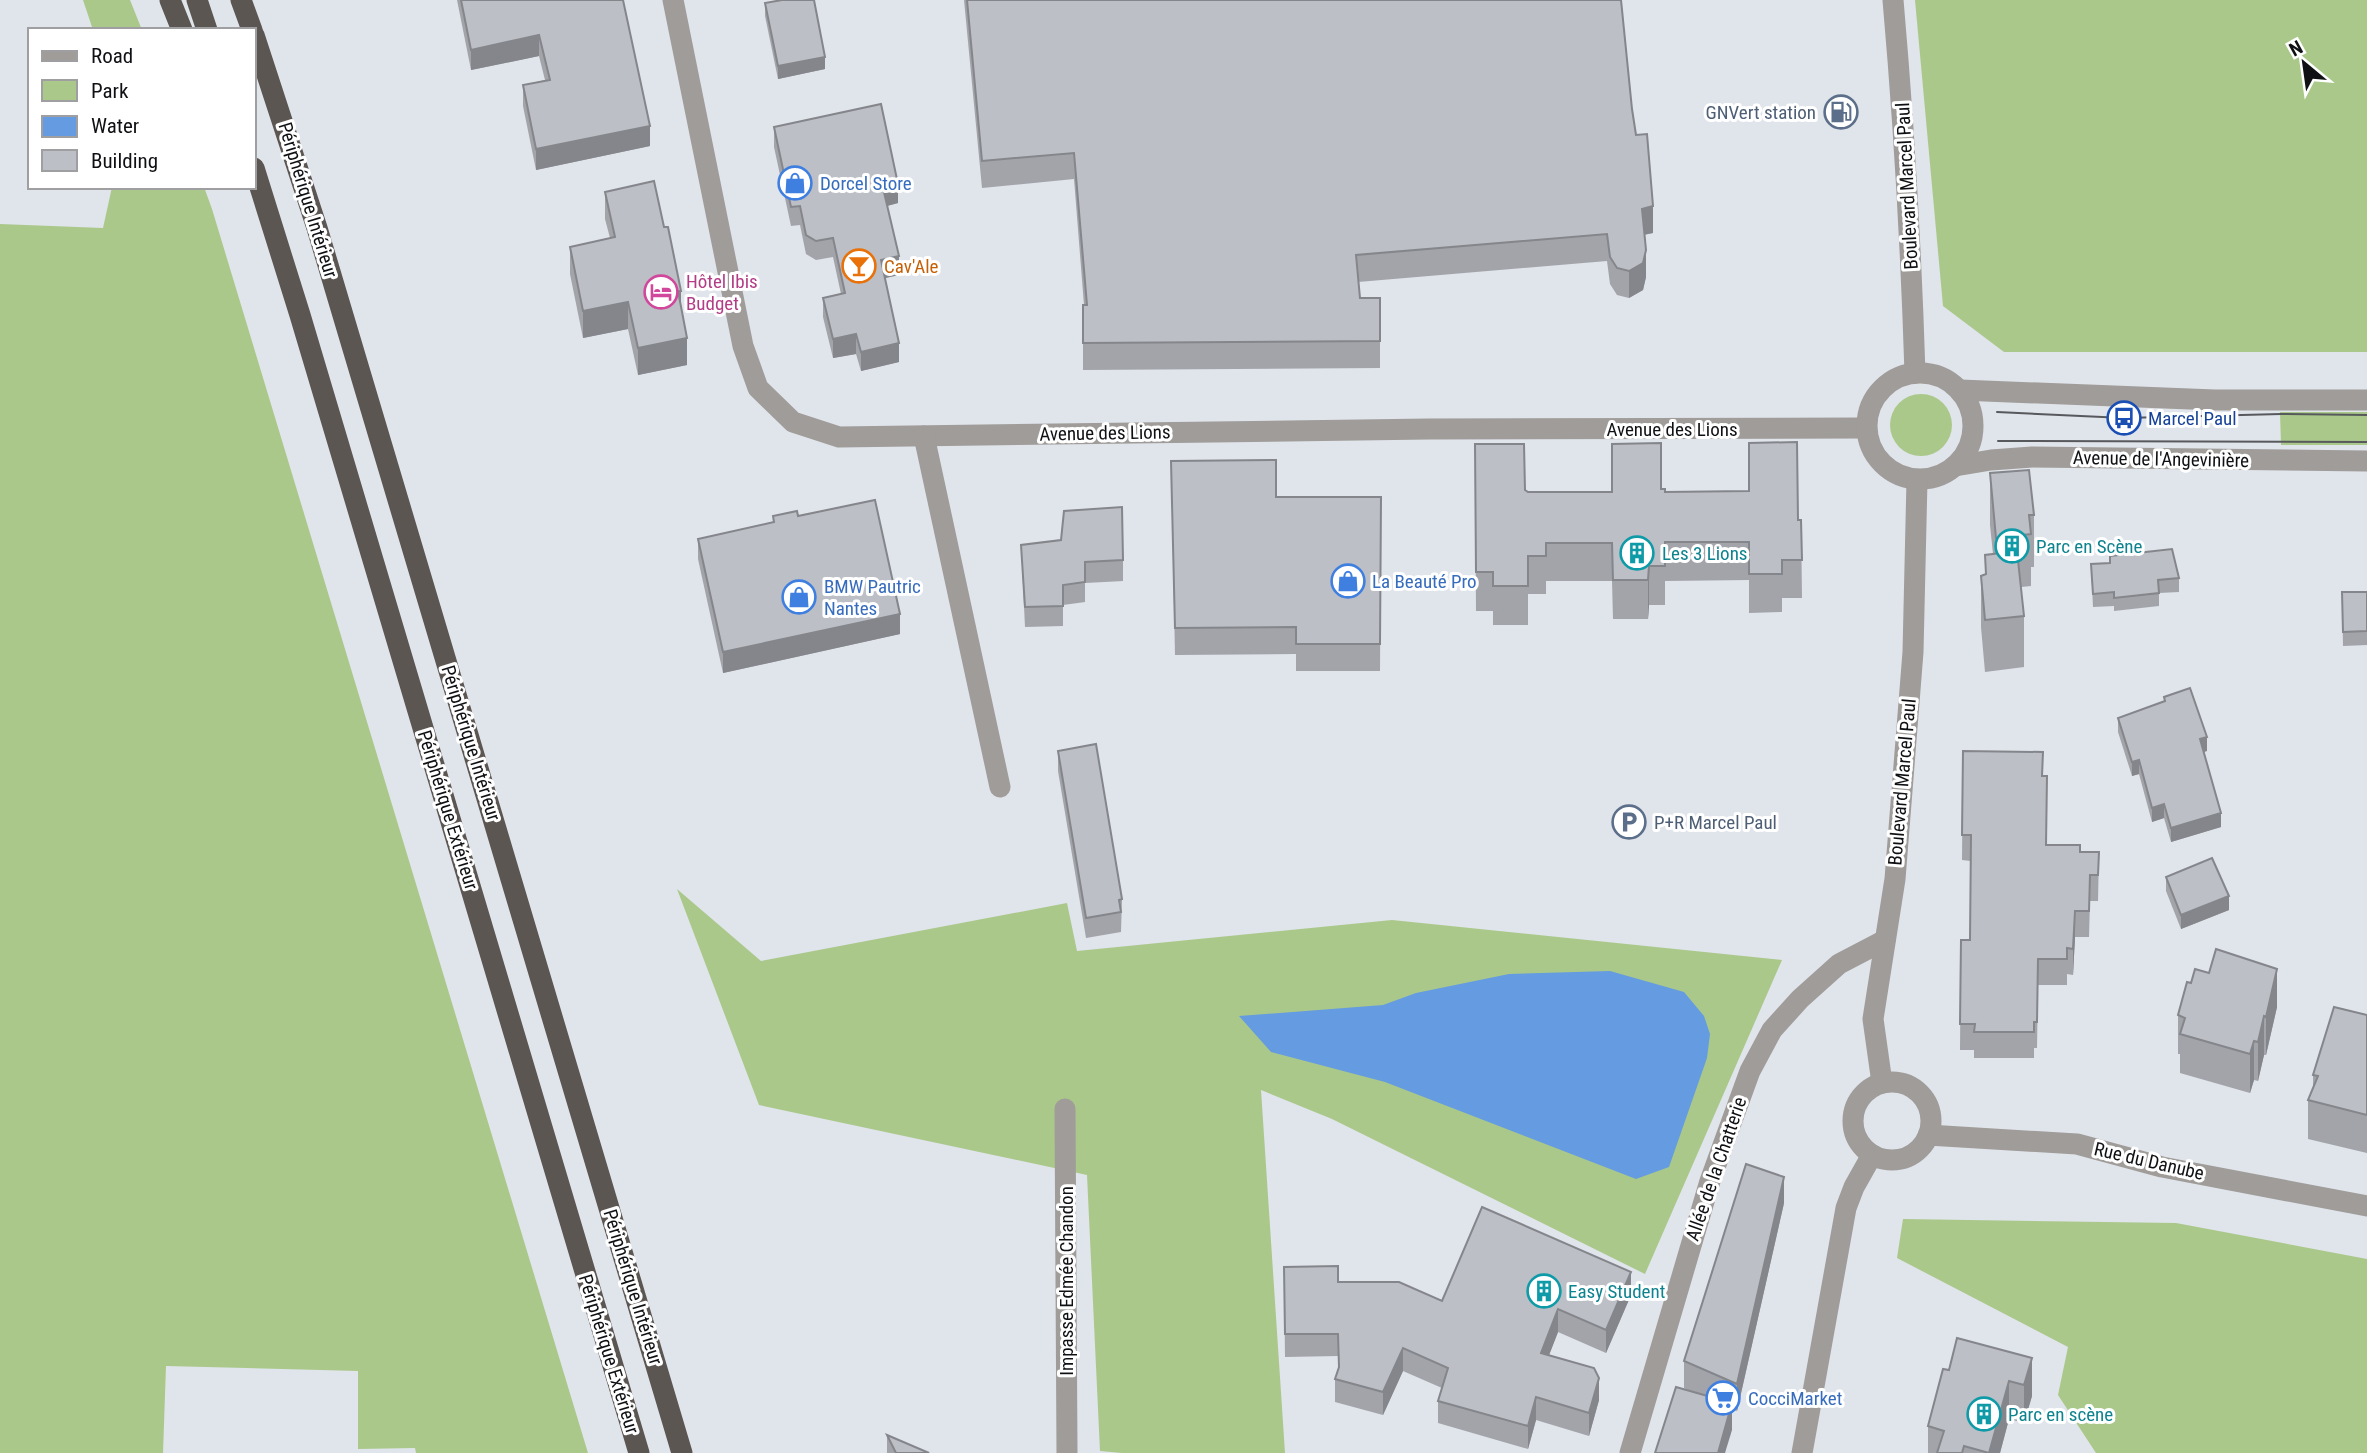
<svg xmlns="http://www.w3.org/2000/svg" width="2367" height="1453" viewBox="0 0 2367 1453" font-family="'Roboto Condensed',sans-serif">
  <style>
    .green { fill: #aac88a }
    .water { fill: #659be1 }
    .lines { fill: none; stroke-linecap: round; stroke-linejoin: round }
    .minor { stroke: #9f9c99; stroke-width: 21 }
    .tertiary { stroke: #9f9c99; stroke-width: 21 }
    .trunk { stroke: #5b5652; stroke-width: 21 }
    .tram { stroke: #57595d; stroke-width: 2 }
    .wall { fill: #a2a4aa }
    .shaded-wall { fill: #84868b }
    .building { fill: #bcbfc6; stroke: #84868b; stroke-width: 2 }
    .labels { text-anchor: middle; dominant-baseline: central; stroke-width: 6; stroke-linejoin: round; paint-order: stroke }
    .service-label { font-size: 19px; fill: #4e5e75; stroke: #fff; text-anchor: end }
    .shop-label { font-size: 19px; fill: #366cbe; stroke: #fff; text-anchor: start }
    .street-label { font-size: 19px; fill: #0f1013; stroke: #fff }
    .food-label { font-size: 19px; fill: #c56008; stroke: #fff; text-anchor: start }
    .hotel-label { font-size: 19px; fill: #b23c85; stroke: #fff; text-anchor: start }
    .transit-label { font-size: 19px; fill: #164399; stroke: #fff; text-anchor: start }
    .culture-label { font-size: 19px; fill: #0d838f; stroke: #fff; text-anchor: start }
  </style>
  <rect width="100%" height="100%" fill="#e0e4eb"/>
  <!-- green -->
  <g class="green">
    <path d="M83 0H130L142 30H93Z"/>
    <path d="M1915 0H2367V352H2004L1943 306Z"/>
    <path d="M112 187H204L212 209 588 1453H416L415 1448 358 1449V1371L166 1366 163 1453H0V224L103 228Z"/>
    <circle cx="1921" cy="425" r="31"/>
    <path d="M2280 412H2367V445H2281Z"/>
    <path d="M677 889 761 961 1067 903 1077 951 1392 920 1782 960 1645 1274 1332 1119 1261 1090 1285 1453H1122L1100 1451 1087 1175 759 1105Z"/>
    <path d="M1903 1219 2176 1223 2367 1259V1453H2096L2058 1395 2068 1347 1897 1258Z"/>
  </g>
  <!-- water -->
  <path class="water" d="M1610 971 1684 992 1704 1016 1710 1034 1707 1058 1669 1167 1636 1179 1385 1082 1271 1052 1239 1016 1383 1005 1416 993 1509 974Z"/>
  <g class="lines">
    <!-- minor -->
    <g class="minor">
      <path d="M673 0 743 346 758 388 793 422 839 437 1429 429 1866 428"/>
      <path d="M1960 390 2215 400H2367"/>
      <path d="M924 436 1000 787"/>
      <path d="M1955 466 1991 460 2032 457 2367 461"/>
      <path d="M1065 1109 1067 1453"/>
      <path d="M1928 1135 2077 1144 2162 1167 2367 1206"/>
      <path d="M1630 1453 1710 1181 1750 1071 1772 1030 1800 999 1839 964 1885 940"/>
    </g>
    <!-- tertiary -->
    <g class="tertiary">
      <path d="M1893 0C1904 124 1911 248 1915 373"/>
      <circle cx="1920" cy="426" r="53"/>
      <circle cx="1892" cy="1121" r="39"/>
      <path d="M1882 1083 1873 1019 1895 879 1913 652 1917 480"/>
      <path d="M1802 1453 1846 1208 1854 1187 1872 1155"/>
    </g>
    <!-- trunk -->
    <g class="trunk">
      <path d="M170 0 182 30"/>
      <path d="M197 0 207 30"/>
      <path d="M241 0 252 30"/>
      <path d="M254 35 317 228 682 1453"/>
      <path d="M254 168 300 315 639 1453"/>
    </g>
    <!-- tram -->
    <g class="tram">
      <path d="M1997 412 2124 418 2281 414 2367 415"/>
      <path d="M1998 441 2367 442"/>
    </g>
  </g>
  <!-- wall -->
  <g class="wall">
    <path d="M457 0H623L650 146 536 170 523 106V85L545 80 539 56 471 70Z"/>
    <path d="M964 0H1621L1632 109 1653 233 1644 235 1646 277 1643 290 1629 298 1617 295 1610 284 1607 261 1358 282 1360 298H1380V368L1083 370V305H1084L1074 179 982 188Z"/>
    <path d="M765 3 825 69 778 79 765 16Z"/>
    <path d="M774 127 898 203 887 206 899 275 885 278 899 362 861 371 856 354 833 358 823 317V298L841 294 833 257 816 260 806 254 800 225 791 226 774 147Z"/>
    <path d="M605 192 681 310 687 365 638 375 628 329 583 338 570 274V247L610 238 605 219Z"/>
    <path d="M1475 444 1525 490 1528 492H1612L1661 489 1665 492 1801 520 1802 598H1782V612L1749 613V580L1665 581V605H1649L1648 619H1613L1612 581H1546V594H1528V625H1493V611H1476Z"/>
    <path d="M1171 461 1276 497H1381L1380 671H1296V654L1175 655Z"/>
    <path d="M1990 473 2034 515V567H2031V586L2021 587 2024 616V667L1985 672 1981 627V576L1985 575V555L1993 554 1990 525Z"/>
    <path d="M773 516H798L900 634 723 673 698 559V539L773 522Z"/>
    <path d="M1061 540 1123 560V581L1085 583V602L1063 605V626L1025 627 1021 545Z"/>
    <path d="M2091 564 2179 578V592L2159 593V606L2114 611V606L2093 607Z"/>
    <path d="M2342 592H2367V645L2343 646Z"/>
    <path d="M2164 697 2207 751 2203 752 2221 827 2171 842 2164 818 2152 822 2139 774 2132 776 2118 732V718L2164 702Z"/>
    <path d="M1058 751 1122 899 1121 932 1086 938 1058 771Z"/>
    <path d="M1963 751 2043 776 2046 845 2080 852H2099L2098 901H2090L2089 937H2075L2073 975 2067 974V985H2038L2037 1048H2034V1058H1974V1050H1960L1961 940H1970L1971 861 1962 860Z"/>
    <path d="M2166 877 2229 910 2181 929 2166 891Z"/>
    <path d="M2191 983 2277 1007 2266 1055H2264L2258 1081 2254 1080 2250 1093 2180 1073V1054H2178V1015Z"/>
    <path d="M2367 1015V1153L2308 1139V1100L2313 1088V1075Z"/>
    <path d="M1784 1203 1737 1411 1732 1409V1430L1695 1393 1684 1388V1361Z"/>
    <path d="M1284 1267 1338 1282 1442 1301 1631 1295 1606 1353 1558 1332 1549 1355 1599 1400 1589 1436 1536 1420 1528 1449 1438 1423V1401L1442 1388 1403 1371 1383 1415 1335 1402V1379L1338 1369V1356L1285 1357Z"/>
    <path d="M2032 1358V1396L2024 1423 2009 1419 2000 1453H1928V1426L1949 1370Z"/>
    <path d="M887 1435 929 1453H887Z"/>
  </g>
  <!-- shaded-wall -->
  <g class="shaded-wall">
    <path d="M539 35V56L471 70V50Z"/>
    <path d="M825 57V69L778 79V66Z"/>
    <path d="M650 126V146L536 170V149Z"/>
    <path d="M898 184V203L883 207V188Z"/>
    <path d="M1653 206V233L1642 235V209Z"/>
    <path d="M1646 250V277L1643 290 1629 298V271Z"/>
    <path d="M899 256V275L881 279V260Z"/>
    <path d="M678 291H681V318Z"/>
    <path d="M628 302V329L583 338V311Z"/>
    <path d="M856 334V354L833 358V339Z"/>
    <path d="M687 338V365L638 375V348Z"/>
    <path d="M899 343V362L861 371V352Z"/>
    <path d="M1649 566V605L1648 619V580Z"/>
    <path d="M900 614V634L723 673V652Z"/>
    <path d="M2207 737V751L2200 753V739Z"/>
    <path d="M2139 760V774L2132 776V762Z"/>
    <path d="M2164 804V818L2152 822V808Z"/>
    <path d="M2221 813V827L2171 842V828Z"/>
    <path d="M2229 896V910L2181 929V915Z"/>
    <path d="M2075 911V937L2073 975V949Z"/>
    <path d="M2277 969V1007L2266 1055V1017Z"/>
    <path d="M2264 1016V1055L2258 1081V1042Z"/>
    <path d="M2254 1041V1080L2250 1093V1054Z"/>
    <path d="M1784 1177V1203L1737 1411V1384Z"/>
    <path d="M1631 1272V1295L1606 1353V1330Z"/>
    <path d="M1558 1309V1332L1541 1376V1353Z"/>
    <path d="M1403 1348V1371L1383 1415V1392Z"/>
    <path d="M2032 1358V1396L2024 1423V1385Z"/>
    <path d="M1599 1378V1400L1589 1436V1413Z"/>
    <path d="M2009 1381V1419L2000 1453H1989Z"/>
    <path d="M1536 1397V1420L1528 1449V1426Z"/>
    <path d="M1732 1403V1430L1725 1453H1718Z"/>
  </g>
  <!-- building -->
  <g class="building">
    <path d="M461 0H623L650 126 536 149 523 85 550 80 539 35 471 50Z"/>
    <path d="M782 0H814L825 57 778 66 765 3Z"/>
    <path d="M967 0H1621L1632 109 1636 135 1647 134 1653 206 1642 209 1646 250 1643 263 1629 271 1617 268 1610 257 1607 234 1356 255 1360 298H1380V341L1083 343V305H1087L1074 153 982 161Z"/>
    <path d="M881 104 898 184 883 188 899 256 881 260 899 343 861 352 856 334 833 339 823 298 845 293 833 238 816 241 806 235 800 206 791 207 774 127Z"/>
    <path d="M654 181 664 227H668L681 291H678L687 338 638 348 628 302 583 311 570 247 615 237 605 192Z"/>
    <path d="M1797 442 1798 520H1801L1802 560H1782V574H1749V542H1665V566H1649L1648 580H1613L1612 543H1546V556H1528V586H1493V572H1476L1475 444H1524L1525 490 1528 492H1612V444L1661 443V489H1665V492L1749 491V443Z"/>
    <path d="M1276 460V497H1381L1380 644H1296V627L1175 628 1171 461Z"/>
    <path d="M2029 470 2034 515H2029L2031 534 1996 538 1990 473Z"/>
    <path d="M875 500 900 614 723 652 698 539 774 522 773 516 797 511 798 516Z"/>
    <path d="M1122 507 1123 560 1085 562V582L1063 585V606L1025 607 1021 545 1061 540 1064 511Z"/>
    <path d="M2172 549 2179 578 2158 580 2159 593 2114 598V592L2093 594 2091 564 2110 563V556Z"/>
    <path d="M2017 551 2024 616 1985 620 1981 576 1986 574 1985 555Z"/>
    <path d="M2342 592H2367V631L2343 632Z"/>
    <path d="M2190 688 2207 737 2200 739 2221 813 2171 828 2164 804 2152 808 2139 760 2132 762 2118 718 2165 701 2164 697Z"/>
    <path d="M1096 744 1122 899 1119 900 1121 912 1086 918 1058 751Z"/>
    <path d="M1963 751 2043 752 2042 776H2047L2046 845H2080V852H2099L2098 875H2090L2089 911H2075L2073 949 2067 948V959H2038L2037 1022H2034V1032H1974L1975 1024H1960L1961 940H1970L1971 835H1962Z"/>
    <path d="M2212 858 2229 896 2181 915 2166 877Z"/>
    <path d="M2216 949 2277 969 2266 1017 2264 1016 2258 1042 2254 1041 2250 1054 2180 1034 2185 1018 2178 1015 2187 982 2191 983 2195 969 2209 973Z"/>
    <path d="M2334 1007 2367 1015V1115L2308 1100 2318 1076 2313 1075Z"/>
    <path d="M1746 1164 1784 1177 1737 1384 1684 1361Z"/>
    <path d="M1482 1207 1631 1272 1606 1330 1558 1309 1541 1353 1594 1368 1599 1378 1589 1413 1536 1397 1528 1426 1438 1401 1448 1368 1403 1348 1383 1392 1335 1379 1339 1367 1338 1334H1285L1284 1267 1338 1266V1282H1399L1442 1301Z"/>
    <path d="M1957 1338 2032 1358 2024 1385 2009 1381 1989 1453 1964 1446 1962 1453H1937L1944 1431 1928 1426 1943 1369 1949 1370Z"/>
    <path d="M1676 1387 1732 1403 1718 1453H1655Z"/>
    <path d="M887 1435 929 1453H896Z"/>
  </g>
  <!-- icons -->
  <defs>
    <symbol id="fuel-ring" viewBox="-11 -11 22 22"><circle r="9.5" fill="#fff" stroke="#5c6f8a" stroke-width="1.5"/><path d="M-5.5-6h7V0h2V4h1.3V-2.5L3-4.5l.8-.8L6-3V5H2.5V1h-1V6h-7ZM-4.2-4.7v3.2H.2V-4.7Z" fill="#5c6f8a"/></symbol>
    <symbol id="shop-ring" viewBox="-11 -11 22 22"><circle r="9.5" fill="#fff" stroke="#3f7fe0" stroke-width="1.5"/><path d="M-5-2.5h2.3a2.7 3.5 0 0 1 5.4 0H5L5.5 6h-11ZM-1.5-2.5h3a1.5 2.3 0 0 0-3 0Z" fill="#3f7fe0"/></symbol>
    <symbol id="bar-ring" viewBox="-11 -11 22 22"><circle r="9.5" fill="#fff" stroke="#e8710a" stroke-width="1.5"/><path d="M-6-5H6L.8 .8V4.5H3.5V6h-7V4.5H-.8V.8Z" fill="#e8710a"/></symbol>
    <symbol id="hotel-ring" viewBox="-11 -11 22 22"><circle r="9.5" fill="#fff" stroke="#d1479c" stroke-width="1.5"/><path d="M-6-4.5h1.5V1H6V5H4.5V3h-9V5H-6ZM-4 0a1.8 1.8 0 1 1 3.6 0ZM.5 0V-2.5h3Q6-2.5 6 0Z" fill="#d1479c"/></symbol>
    <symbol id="bus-ring" viewBox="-11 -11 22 22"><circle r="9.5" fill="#fff" stroke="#1a4fb4" stroke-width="1.5"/><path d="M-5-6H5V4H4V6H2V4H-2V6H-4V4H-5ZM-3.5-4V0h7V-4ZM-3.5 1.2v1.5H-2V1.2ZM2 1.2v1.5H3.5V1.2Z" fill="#1a4fb4"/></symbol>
    <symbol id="building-ring" viewBox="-11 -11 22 22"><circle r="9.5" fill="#fff" stroke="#0f9aa8" stroke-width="1.5"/><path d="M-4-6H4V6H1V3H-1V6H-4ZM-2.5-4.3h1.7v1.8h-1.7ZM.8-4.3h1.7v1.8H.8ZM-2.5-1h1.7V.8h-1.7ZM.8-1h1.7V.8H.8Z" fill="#0f9aa8"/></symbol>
    <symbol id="parking-ring" viewBox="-11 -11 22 22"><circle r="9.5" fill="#fff" stroke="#5c6f8a" stroke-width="1.5"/><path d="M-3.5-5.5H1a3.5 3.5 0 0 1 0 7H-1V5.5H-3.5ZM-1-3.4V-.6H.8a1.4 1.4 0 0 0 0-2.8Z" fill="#5c6f8a"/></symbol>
    <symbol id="supermarket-ring" viewBox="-11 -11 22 22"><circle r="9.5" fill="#fff" stroke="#3f7fe0" stroke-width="1.5"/><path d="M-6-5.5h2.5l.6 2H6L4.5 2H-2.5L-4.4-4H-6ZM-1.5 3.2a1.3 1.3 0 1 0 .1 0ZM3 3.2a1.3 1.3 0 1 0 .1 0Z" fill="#3f7fe0"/></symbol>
  </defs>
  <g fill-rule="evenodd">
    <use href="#fuel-ring" x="1822" y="93" width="38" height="38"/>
    <use href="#shop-ring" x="776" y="164" width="38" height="38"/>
    <use href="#bar-ring" x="840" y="247" width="38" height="38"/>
    <use href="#hotel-ring" x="642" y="273" width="38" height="38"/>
    <use href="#bus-ring" x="2105" y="399" width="38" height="38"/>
    <use href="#building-ring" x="1993" y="527" width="38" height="38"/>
    <use href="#building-ring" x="1618" y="534" width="38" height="38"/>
    <use href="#shop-ring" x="1329" y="562" width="38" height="38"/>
    <use href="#shop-ring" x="780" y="578" width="38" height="38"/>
    <use href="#parking-ring" x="1610" y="803" width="38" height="38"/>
    <use href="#building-ring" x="1525" y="1272" width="38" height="38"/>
    <use href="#supermarket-ring" x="1704" y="1379" width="38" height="38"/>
    <use href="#building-ring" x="1965" y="1395" width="38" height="38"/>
  </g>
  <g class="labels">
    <!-- service labels -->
    <g class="service-label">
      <text x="1816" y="112">GNVert station</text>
      <text x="1654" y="822" text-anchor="start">P+R Marcel Paul</text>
    </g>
    <!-- shop labels -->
    <g class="shop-label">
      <text x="820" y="183">Dorcel Store</text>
      <text x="1372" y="581">La Beauté Pro</text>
      <text x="824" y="586">BMW Pautric<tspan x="824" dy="22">Nantes</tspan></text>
      <text x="1748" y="1398">CocciMarket</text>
    </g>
    <!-- street labels -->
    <g class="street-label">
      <text transform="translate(1907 186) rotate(-93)">Boulevard Marcel Paul</text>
      <text transform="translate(308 200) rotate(73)">Périphérique Intérieur</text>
      <text x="1672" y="429">Avenue des Lions</text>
      <text transform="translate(1105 433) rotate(-1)">Avenue des Lions</text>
      <text transform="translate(2161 459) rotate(1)">Avenue de l'Angevinière</text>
      <text transform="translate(471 743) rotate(73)">Périphérique Intérieur</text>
      <text transform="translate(1902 782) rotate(-85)">Boulevard Marcel Paul</text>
      <text transform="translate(448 810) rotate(73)">Périphérique Extérieur</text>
      <text transform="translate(2149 1161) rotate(13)">Rue du Danube</text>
      <text transform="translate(1716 1169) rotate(-71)">Allée de la Chatterie</text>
      <text transform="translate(1066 1281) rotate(-90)">Impasse Edmée Chandon</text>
      <text transform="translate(633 1287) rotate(73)">Périphérique Intérieur</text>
      <text transform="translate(609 1354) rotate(73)">Périphérique Extérieur</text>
    </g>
    <!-- food labels -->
    <g class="food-label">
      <text x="884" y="266">Cav'Ale</text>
    </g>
    <!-- hotel labels -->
    <g class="hotel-label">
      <text x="686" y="281">Hôtel Ibis<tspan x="686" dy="22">Budget</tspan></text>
    </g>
    <!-- transit labels -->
    <g class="transit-label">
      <text x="2148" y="418">Marcel Paul</text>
    </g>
    <!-- culture labels -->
    <g class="culture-label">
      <text x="2036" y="546">Parc en Scène</text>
      <text x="1662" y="553">Les 3 Lions</text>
      <text x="1568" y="1291">Easy Student</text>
      <text x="2008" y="1414">Parc en scène</text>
    </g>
  </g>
  <!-- legend -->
  <rect x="28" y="28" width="228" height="161" fill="#ffffff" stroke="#9f9fa1" stroke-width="2"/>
  <rect x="42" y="51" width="35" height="10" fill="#9f9c99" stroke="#9f9fa1" stroke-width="2"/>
  <text x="91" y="63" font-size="21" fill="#0f1013">Road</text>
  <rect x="42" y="80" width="35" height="21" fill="#aac88a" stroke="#9f9fa1" stroke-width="2"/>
  <text x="91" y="98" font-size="21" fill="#0f1013">Park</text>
  <rect x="42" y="116" width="35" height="21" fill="#659be1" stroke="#9f9fa1" stroke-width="2"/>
  <text x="91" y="133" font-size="21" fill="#0f1013">Water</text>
  <rect x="42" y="150" width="35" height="21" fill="#bcbfc6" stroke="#9f9fa1" stroke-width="2"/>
  <text x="91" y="168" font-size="21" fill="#0f1013">Building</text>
  <!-- north arrow -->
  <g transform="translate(2304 63) rotate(331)" stroke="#ffffff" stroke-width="5" paint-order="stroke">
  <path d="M0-5L12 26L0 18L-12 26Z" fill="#0f1013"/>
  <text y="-10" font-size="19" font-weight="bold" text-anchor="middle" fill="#0f1013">N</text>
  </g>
</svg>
